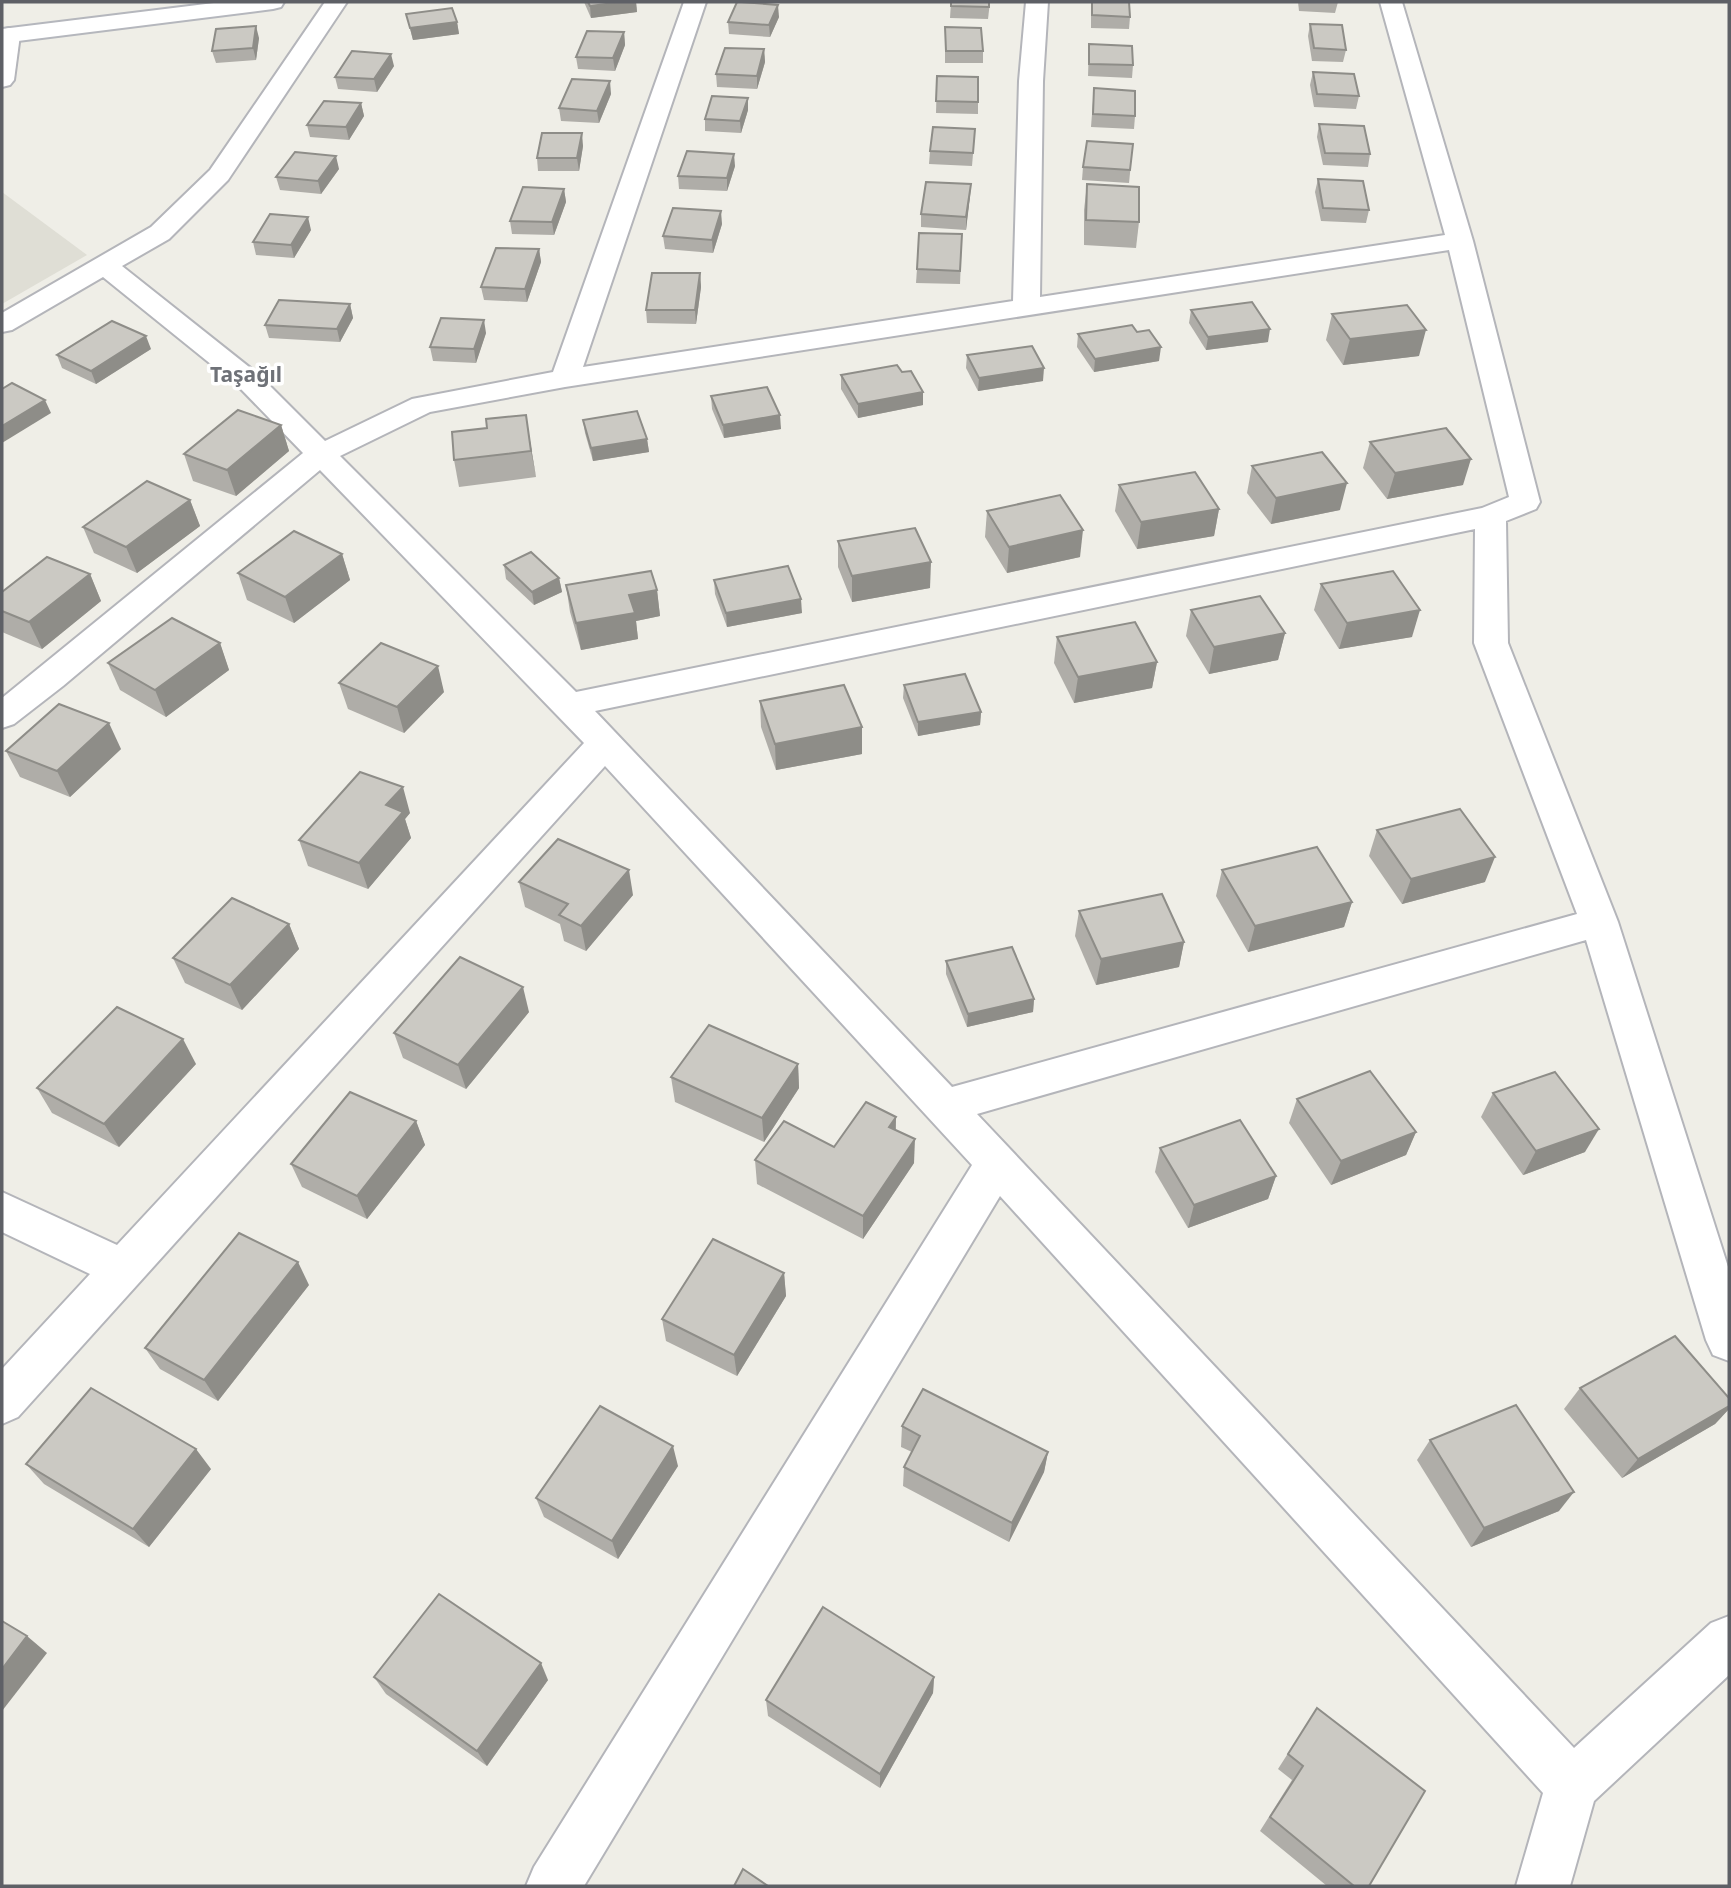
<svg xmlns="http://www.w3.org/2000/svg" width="1731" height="1888" viewBox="0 0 1731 1888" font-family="'Noto Sans',sans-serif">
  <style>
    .education { fill: #dfded5 }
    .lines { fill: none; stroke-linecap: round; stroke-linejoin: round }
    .street-casing { stroke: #b4b5ba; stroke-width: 4 }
    .secondary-casing { stroke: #b5b7bd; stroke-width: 4 }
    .street { fill: #fff; fill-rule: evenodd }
    .secondary { fill: #fff; fill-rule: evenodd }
    .wall { fill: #afada8 }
    .shaded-wall { fill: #8e8d88 }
    .building { fill: #cbc9c3; stroke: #8e8d88; stroke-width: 2 }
    .labels { text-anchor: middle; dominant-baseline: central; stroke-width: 7; stroke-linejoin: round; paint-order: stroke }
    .far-district-label { font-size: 21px; font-weight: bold; fill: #6f7278; stroke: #fff }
  </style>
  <rect width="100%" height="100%" fill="#efeee7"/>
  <!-- education -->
  <path class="education" d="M2 192 87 255 2 304Z"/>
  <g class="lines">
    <defs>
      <g id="street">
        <path d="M325 2H347L228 180 169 239 122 266 258 374 325 441 412 399 553 372 684 2H706L583 367 1013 301 1019 81 1026 2H1048L1043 81 1040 297 1445 235 1380 2H1402L1473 241 1540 502 1536 509 1506 521 1508 643 1618 922 1729 1270V1361L1713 1355 1706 1340 1586 940 977 1114 1574 1748 1711 1623 1729 1616V1675L1594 1801 1570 1886H1516L1543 1793 1000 1196 584 1886H526L534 1867 972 1165 605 766 18 1417 2 1424V1369L90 1274 2 1232V1192L117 1245 584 743 320 470 63 686 14 724 2 728V698L303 453 238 386 103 277 12 330 2 332V313L151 227 210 170ZM1449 250 1509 497 1482 508 576 692 340 456 430 412 565 387ZM1475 529 1474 643 1577 914 952 1087 595 711Z"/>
        <path d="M9 28 17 30 20 35 14 80 10 85 2 87V30Z"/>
      </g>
      <path id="secondary" d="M222 2H284L281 7 273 9 2 43V29Z"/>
    </defs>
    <!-- street casing -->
    <use href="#street" class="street-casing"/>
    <!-- secondary casing -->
    <use href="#secondary" class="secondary-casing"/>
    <!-- street -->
    <use href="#street" class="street"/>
    <!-- secondary -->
    <use href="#secondary" class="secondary"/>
  </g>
  <!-- wall -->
  <g class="wall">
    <path d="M584 2H636L637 12 591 18Z"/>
    <path d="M951 2H990L988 19 950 18Z"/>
    <path d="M1091 2H1129L1130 17 1129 29 1091 28Z"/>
    <path d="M1298 2H1338L1335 13 1299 11Z"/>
    <path d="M406 14 457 22 459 34 413 40Z"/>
    <path d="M779 17 770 37 729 34 728 22Z"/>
    <path d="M1310 24 1346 50 1343 62 1312 61 1308 36Z"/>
    <path d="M945 27 983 51V63H945Z"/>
    <path d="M624 32 625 45 615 71 578 69 576 57Z"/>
    <path d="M259 38 256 60 216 63 212 51Z"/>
    <path d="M1089 44 1133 65 1132 78 1088 76Z"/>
    <path d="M764 49 765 62 757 89 717 87 716 74Z"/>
    <path d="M394 66 377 92 338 89 335 77Z"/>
    <path d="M1313 72 1359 96 1356 109 1314 107 1310 85Z"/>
    <path d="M937 76 978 102V114L936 113Z"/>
    <path d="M1094 88 1135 116 1134 129 1091 127Z"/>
    <path d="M611 94 599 123 561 121 559 108Z"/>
    <path d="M748 98V110L741 133 705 131V119Z"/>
    <path d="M361 103 364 116 349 140 310 137 307 125Z"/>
    <path d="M1319 124 1370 154 1368 167 1323 165 1317 137Z"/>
    <path d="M974 142 972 166 929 164 930 151Z"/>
    <path d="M1133 144 1129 183 1082 180 1083 167Z"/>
    <path d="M583 146 579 171H538L537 158Z"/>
    <path d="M735 166 727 191 679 189 678 176Z"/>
    <path d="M339 169 321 194 280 190 276 177Z"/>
    <path d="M1318 179 1369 210 1366 223 1321 221 1315 192Z"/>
    <path d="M971 184 966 230 921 227V214Z"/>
    <path d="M1087 184 1139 222 1136 248 1084 245V210Z"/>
    <path d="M564 189 566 202 554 235 512 234 510 221Z"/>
    <path d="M722 224 713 253 665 249 663 236Z"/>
    <path d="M311 230 294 258 256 255 253 242Z"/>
    <path d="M962 234 960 284 916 283 917 269Z"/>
    <path d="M539 249 541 262 527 302 484 300 481 287Z"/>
    <path d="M700 273 701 287 696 324 647 323 646 310Z"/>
    <path d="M350 304 353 318 340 342 269 338 265 325Z"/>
    <path d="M1191 310 1268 342 1206 350 1189 323Z"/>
    <path d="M1332 314 1419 356 1343 365 1326 340Z"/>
    <path d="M486 333 476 363 433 361 430 347Z"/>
    <path d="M1078 334 1159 361 1094 372 1077 347Z"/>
    <path d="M151 349 96 384 62 368 57 355Z"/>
    <path d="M967 355 1043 381 978 391 966 368Z"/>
    <path d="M841 375 923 405 858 418 841 389Z"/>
    <path d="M711 396 781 429 724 438 712 409Z"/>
    <path d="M583 420 647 439 649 452 593 461 585 433Z"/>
    <path d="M281 425 289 451 236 496 193 481 184 454Z"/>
    <path d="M530 441 536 477 459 487 454 460Z"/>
    <path d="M1370 442 1463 485 1387 499 1363 468Z"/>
    <path d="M1252 466 1340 510 1271 524 1247 493Z"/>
    <path d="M1119 485 1219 509 1214 536 1137 549 1115 511Z"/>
    <path d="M190 500 200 526 137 573 94 553 83 527Z"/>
    <path d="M987 511 1080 557 1007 573 985 537Z"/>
    <path d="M838 541 930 588 852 602 838 567Z"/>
    <path d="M342 554 350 580 294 623 247 600 238 573Z"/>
    <path d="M504 565 559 578 562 592 534 605 506 579Z"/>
    <path d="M90 574 101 601 42 649 2 632V592Z"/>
    <path d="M714 580 802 613 727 627 715 594Z"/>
    <path d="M1321 584 1412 637 1339 649 1314 610Z"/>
    <path d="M566 585 657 590 660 616 636 621 638 639 581 650 570 612Z"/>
    <path d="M1191 610 1285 633 1278 660 1209 674 1186 636Z"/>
    <path d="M1057 637 1157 662 1152 688 1074 703 1054 663Z"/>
    <path d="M220 643 229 670 166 717 120 690 108 663Z"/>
    <path d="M339 683 444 692 404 733 348 709Z"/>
    <path d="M904 685 981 712 980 725 918 736 903 698Z"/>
    <path d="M760 701 862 754 776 770 761 727Z"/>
    <path d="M121 749 70 797 20 777 6 751Z"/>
    <path d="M410 813 405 819 411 838 368 889 308 866 299 840Z"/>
    <path d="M1377 830 1485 882 1402 904 1369 856Z"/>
    <path d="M1222 870 1352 902 1344 927 1248 952 1216 896Z"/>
    <path d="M519 882 633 895 586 951 564 941 560 924 525 907Z"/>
    <path d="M1079 911 1184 942 1179 967 1096 985 1075 936Z"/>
    <path d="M289 924 299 949 242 1010 185 983 173 958Z"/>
    <path d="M946 961 1034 999 1033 1012 967 1027 946 974Z"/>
    <path d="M529 1012 466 1089 403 1058 394 1033Z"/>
    <path d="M196 1064 119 1147 52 1113 37 1088Z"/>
    <path d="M798 1064 799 1088 764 1142 675 1102 671 1077Z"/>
    <path d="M1493 1093 1585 1152 1523 1175 1481 1117Z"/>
    <path d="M1297 1099 1416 1132 1406 1155 1331 1185 1289 1123Z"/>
    <path d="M896 1117V1130L914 1163 863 1239 757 1184 755 1160 834 1147Z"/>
    <path d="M416 1121 425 1145 367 1219 302 1187 291 1164Z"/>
    <path d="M1160 1148 1276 1176 1268 1199 1188 1228 1155 1172Z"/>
    <path d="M784 1273 786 1296 737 1376 666 1341 662 1319Z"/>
    <path d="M309 1285 218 1401 160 1369 145 1348Z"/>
    <path d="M1580 1388 1729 1398V1409L1715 1424 1622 1478 1564 1409Z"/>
    <path d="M902 1426 1048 1452 1044 1472 1009 1542 903 1486 904 1467 912 1452 901 1447Z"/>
    <path d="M1430 1440 1559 1511 1471 1547 1417 1460Z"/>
    <path d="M26 1464 211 1469 149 1547 44 1484Z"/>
    <path d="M678 1466 618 1559 544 1517 536 1498Z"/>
    <path d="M374 1677 548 1680 487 1766 386 1694Z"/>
    <path d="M934 1677 933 1693 880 1788 768 1716 766 1700Z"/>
    <path d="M1317 1708 1369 1886H1327L1260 1831 1292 1780 1278 1769Z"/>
  </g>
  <!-- shaded-wall -->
  <g class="shaded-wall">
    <path d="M622 2H636L637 12 591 18 590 6Z"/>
    <path d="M778 5 779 17 770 37 769 25Z"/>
    <path d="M457 22 459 34 413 40 410 28Z"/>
    <path d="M256 26 259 38 256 60 253 48Z"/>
    <path d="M624 32 625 45 615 71 613 58Z"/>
    <path d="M764 49 765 62 757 89V76Z"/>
    <path d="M391 54 394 66 377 92 374 79Z"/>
    <path d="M610 81 611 94 599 123 597 111Z"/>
    <path d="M748 98V110L741 133 740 121Z"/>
    <path d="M361 103 364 116 349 140 346 127Z"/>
    <path d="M582 133 583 146 579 171 577 158Z"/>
    <path d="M734 154 735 166 727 191V178Z"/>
    <path d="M336 156 339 169 321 194 318 181Z"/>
    <path d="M971 184 970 197 966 230V217Z"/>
    <path d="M564 189 566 202 554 235 552 222Z"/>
    <path d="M721 211 722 224 713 253 712 240Z"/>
    <path d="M308 217 311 230 294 258 291 245Z"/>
    <path d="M539 249 541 262 527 302 525 289Z"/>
    <path d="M700 273 701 287 696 324 695 310Z"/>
    <path d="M350 304 353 318 340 342 337 329Z"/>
    <path d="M484 320 486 333 476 363 474 349Z"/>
    <path d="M1270 329 1268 342 1206 350 1208 337Z"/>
    <path d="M1426 330 1419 356 1343 365 1350 339Z"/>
    <path d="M146 336 151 349 96 384 91 371Z"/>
    <path d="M1161 347 1159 361 1094 372 1095 359Z"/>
    <path d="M1044 368 1043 381 978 391 979 378Z"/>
    <path d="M923 392V405L858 418V404Z"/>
    <path d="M45 400 51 413 2 443V426Z"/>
    <path d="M526 415 530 441 536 477 531 451Z"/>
    <path d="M780 415 781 429 724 438 723 425Z"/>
    <path d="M281 425 289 451 236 496 227 470Z"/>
    <path d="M647 439 649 452 593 461 591 448Z"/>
    <path d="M1471 459 1463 485 1387 499 1395 473Z"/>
    <path d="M1347 483 1340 510 1271 524 1276 498Z"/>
    <path d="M190 500 200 526 137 573 126 547Z"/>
    <path d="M1219 509 1214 536 1137 549 1141 522Z"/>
    <path d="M1083 530 1080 557 1007 573 1009 547Z"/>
    <path d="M342 554 350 580 294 623 285 597Z"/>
    <path d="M931 562 930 588 852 602V576Z"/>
    <path d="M90 574 101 601 42 649 29 622Z"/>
    <path d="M559 578 562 592 534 605 532 592Z"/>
    <path d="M657 590 660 616 636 621 638 639 581 650 576 623 629 595Z"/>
    <path d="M801 599 802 613 727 627 726 613Z"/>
    <path d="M1420 610 1412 637 1339 649 1347 623Z"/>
    <path d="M1285 633 1278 660 1209 674 1214 647Z"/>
    <path d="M220 643 229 670 166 717 155 690Z"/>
    <path d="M1157 662 1152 688 1074 703 1078 677Z"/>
    <path d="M438 666 444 692 404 733 397 707Z"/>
    <path d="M981 712 980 725 918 736V722Z"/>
    <path d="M109 723 121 749 70 797 57 771Z"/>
    <path d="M862 727V754L776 770 775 744Z"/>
    <path d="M403 787 410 813 405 819 411 838 368 889 359 863 386 805Z"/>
    <path d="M1495 857 1485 882 1402 904 1411 879Z"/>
    <path d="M629 870 633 895 586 951 581 926Z"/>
    <path d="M1352 902 1344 927 1248 952 1255 926Z"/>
    <path d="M289 924 299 949 242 1010 230 985Z"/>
    <path d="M1184 942 1179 967 1096 985 1101 959Z"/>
    <path d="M523 987 529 1012 466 1089 458 1065Z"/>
    <path d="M1034 999 1033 1012 967 1027 968 1014Z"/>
    <path d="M183 1039 196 1064 119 1147 104 1124Z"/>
    <path d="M798 1064 799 1088 764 1142 762 1118Z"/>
    <path d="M896 1117 895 1141 889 1127Z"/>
    <path d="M416 1121 425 1145 367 1219 357 1196Z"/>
    <path d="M1599 1129 1585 1152 1523 1175 1536 1151Z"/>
    <path d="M1416 1132 1406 1155 1331 1185 1341 1161Z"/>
    <path d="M915 1139 914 1163 863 1239V1216Z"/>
    <path d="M1276 1176 1268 1199 1188 1228 1194 1205Z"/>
    <path d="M298 1262 309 1285 218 1401 204 1380Z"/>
    <path d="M784 1273 786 1296 737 1376 734 1355Z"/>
    <path d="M1729 1406V1409L1715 1424 1622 1478 1638 1459Z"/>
    <path d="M673 1446 678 1466 618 1559 612 1541Z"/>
    <path d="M196 1449 211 1469 149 1547 133 1529Z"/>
    <path d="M1048 1452 1044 1472 1009 1542 1012 1523Z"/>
    <path d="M1574 1492 1559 1511 1471 1547 1484 1528Z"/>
    <path d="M27 1636 47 1653 2 1711V1669Z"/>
    <path d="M541 1663 548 1680 487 1766 477 1751Z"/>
    <path d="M934 1677 933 1693 880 1788V1774Z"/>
  </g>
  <!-- building -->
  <g class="building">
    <path d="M588 2H622L590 6Z"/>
    <path d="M737 2H741L778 5 769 25 728 22Z"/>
    <path d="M951 2H989V7L951 6Z"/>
    <path d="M1092 2H1129L1130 17 1092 15Z"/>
    <path d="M452 8 457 22 410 28 406 14Z"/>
    <path d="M1310 24 1342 25 1346 50 1314 48Z"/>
    <path d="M256 26 253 48 212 51 216 29Z"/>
    <path d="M945 27 981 28 983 51H946Z"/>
    <path d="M587 31 624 32 613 58 576 57Z"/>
    <path d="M1089 44 1132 46 1133 65 1089 64Z"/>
    <path d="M725 48 764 49 757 76 716 74Z"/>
    <path d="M352 51 391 54 374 79 335 77Z"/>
    <path d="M1313 72 1354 74 1359 96 1317 94Z"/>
    <path d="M937 76 978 77V102L936 101Z"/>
    <path d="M572 79 610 81 597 111 559 108Z"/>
    <path d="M1094 88 1135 91V116L1093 114Z"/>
    <path d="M712 96 748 98 740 121 705 119Z"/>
    <path d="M324 101 361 103 346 127 307 125Z"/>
    <path d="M1319 124 1364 126 1370 154 1325 153Z"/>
    <path d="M933 127 975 129 973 153 930 151Z"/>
    <path d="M542 133H582L577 158H537Z"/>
    <path d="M1087 141 1133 144 1130 170 1083 167Z"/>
    <path d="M687 151 734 154 727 178 678 176Z"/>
    <path d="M295 152 336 156 318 181 276 177Z"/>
    <path d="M1318 179 1363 181 1369 210 1323 208Z"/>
    <path d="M926 182 971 184 966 217 921 214Z"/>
    <path d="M1087 184 1139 187V222L1086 220Z"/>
    <path d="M523 187 564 189 552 222 510 221Z"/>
    <path d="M673 208 721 211 712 240 663 236Z"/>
    <path d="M270 214 308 217 291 245 253 242Z"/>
    <path d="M919 233 962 234 960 271 917 269Z"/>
    <path d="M496 248 539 249 525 289 481 287Z"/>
    <path d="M652 273H700L695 310H646Z"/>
    <path d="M279 300 350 304 337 329 265 325Z"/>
    <path d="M1252 302 1270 329 1208 337 1191 310Z"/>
    <path d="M1407 305 1426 330 1350 339 1332 314Z"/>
    <path d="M441 318 484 320 474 349 430 347Z"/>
    <path d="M112 321 146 336 91 371 57 355Z"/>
    <path d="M1132 325 1137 332 1149 330 1161 347 1095 359 1078 334Z"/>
    <path d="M1032 346 1044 368 979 378 967 355Z"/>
    <path d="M897 365 902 372 911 371 923 392 858 404 841 375Z"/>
    <path d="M12 383 45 400 2 426V389Z"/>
    <path d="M767 387 780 415 723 425 711 396Z"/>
    <path d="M238 410 281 425 227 470 184 454Z"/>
    <path d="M637 411 647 439 591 448 583 420Z"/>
    <path d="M526 415 531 451 454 460 452 432 487 428 486 419Z"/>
    <path d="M1446 428 1471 459 1395 473 1370 442Z"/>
    <path d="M1322 452 1347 483 1276 498 1252 466Z"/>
    <path d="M1195 472 1219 509 1141 522 1119 485Z"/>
    <path d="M147 481 190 500 126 547 83 527Z"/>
    <path d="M1060 495 1083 530 1009 547 987 511Z"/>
    <path d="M915 528 931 562 852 576 838 541Z"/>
    <path d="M294 531 342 554 285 597 238 573Z"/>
    <path d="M531 552 559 578 532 592 504 565Z"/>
    <path d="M47 557 90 574 29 622 2 611V592Z"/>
    <path d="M788 566 801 599 726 613 714 580Z"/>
    <path d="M651 571 657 590 629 595 635 613 576 623 566 585Z"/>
    <path d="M1393 571 1420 610 1347 623 1321 584Z"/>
    <path d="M1260 596 1285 633 1214 647 1191 610Z"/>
    <path d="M172 618 220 643 155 690 108 663Z"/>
    <path d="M1135 622 1157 662 1078 677 1057 637Z"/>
    <path d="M381 643 438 666 397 707 339 683Z"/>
    <path d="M965 674 981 712 918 722 904 685Z"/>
    <path d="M844 685 862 727 775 744 760 701Z"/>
    <path d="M59 704 109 723 57 771 6 751Z"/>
    <path d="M360 772 403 787 386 805 403 812 359 863 299 840Z"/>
    <path d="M1460 809 1495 857 1411 879 1377 830Z"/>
    <path d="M558 839 629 870 581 926 559 915 568 904 519 882Z"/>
    <path d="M1317 847 1352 902 1255 926 1222 870Z"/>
    <path d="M1162 894 1184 942 1101 959 1079 911Z"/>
    <path d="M232 898 289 924 230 985 173 958Z"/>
    <path d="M1012 947 1034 999 968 1014 946 961Z"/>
    <path d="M460 957 523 987 458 1065 394 1033Z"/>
    <path d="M117 1007 183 1039 104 1124 37 1088Z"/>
    <path d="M709 1025 798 1064 762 1118 671 1077Z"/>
    <path d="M1370 1071 1416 1132 1341 1161 1297 1099Z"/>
    <path d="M1555 1072 1599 1129 1536 1151 1493 1093Z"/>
    <path d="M350 1092 416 1121 357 1196 291 1164Z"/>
    <path d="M866 1102 896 1117 889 1127 915 1139 863 1216 755 1160 784 1121 834 1147Z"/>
    <path d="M1240 1120 1276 1176 1194 1205 1160 1148Z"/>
    <path d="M239 1233 298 1262 204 1380 145 1348Z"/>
    <path d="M713 1239 784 1273 734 1355 662 1319Z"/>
    <path d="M1675 1336 1729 1398V1406L1638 1459 1580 1388Z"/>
    <path d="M91 1388 196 1449 133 1529 26 1464Z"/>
    <path d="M923 1389 1048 1452 1012 1523 904 1467 920 1436 902 1426Z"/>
    <path d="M1516 1405 1574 1492 1484 1528 1430 1440Z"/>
    <path d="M600 1406 673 1446 612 1541 536 1498Z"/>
    <path d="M439 1594 541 1663 477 1751 374 1677Z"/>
    <path d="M823 1607 934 1677 880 1774 766 1700Z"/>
    <path d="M2 1621 27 1636 2 1669Z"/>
    <path d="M1317 1708 1425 1791 1369 1886H1354L1270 1817 1303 1766 1288 1754Z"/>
    <path d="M743 1869 768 1886H734Z"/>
  </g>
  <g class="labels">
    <!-- far-district labels -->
    <g class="far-district-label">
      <text x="246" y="374">Taşağıl</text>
    </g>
  </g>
  <!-- border -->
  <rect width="1731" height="1888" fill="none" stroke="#5e6066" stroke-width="7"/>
</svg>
